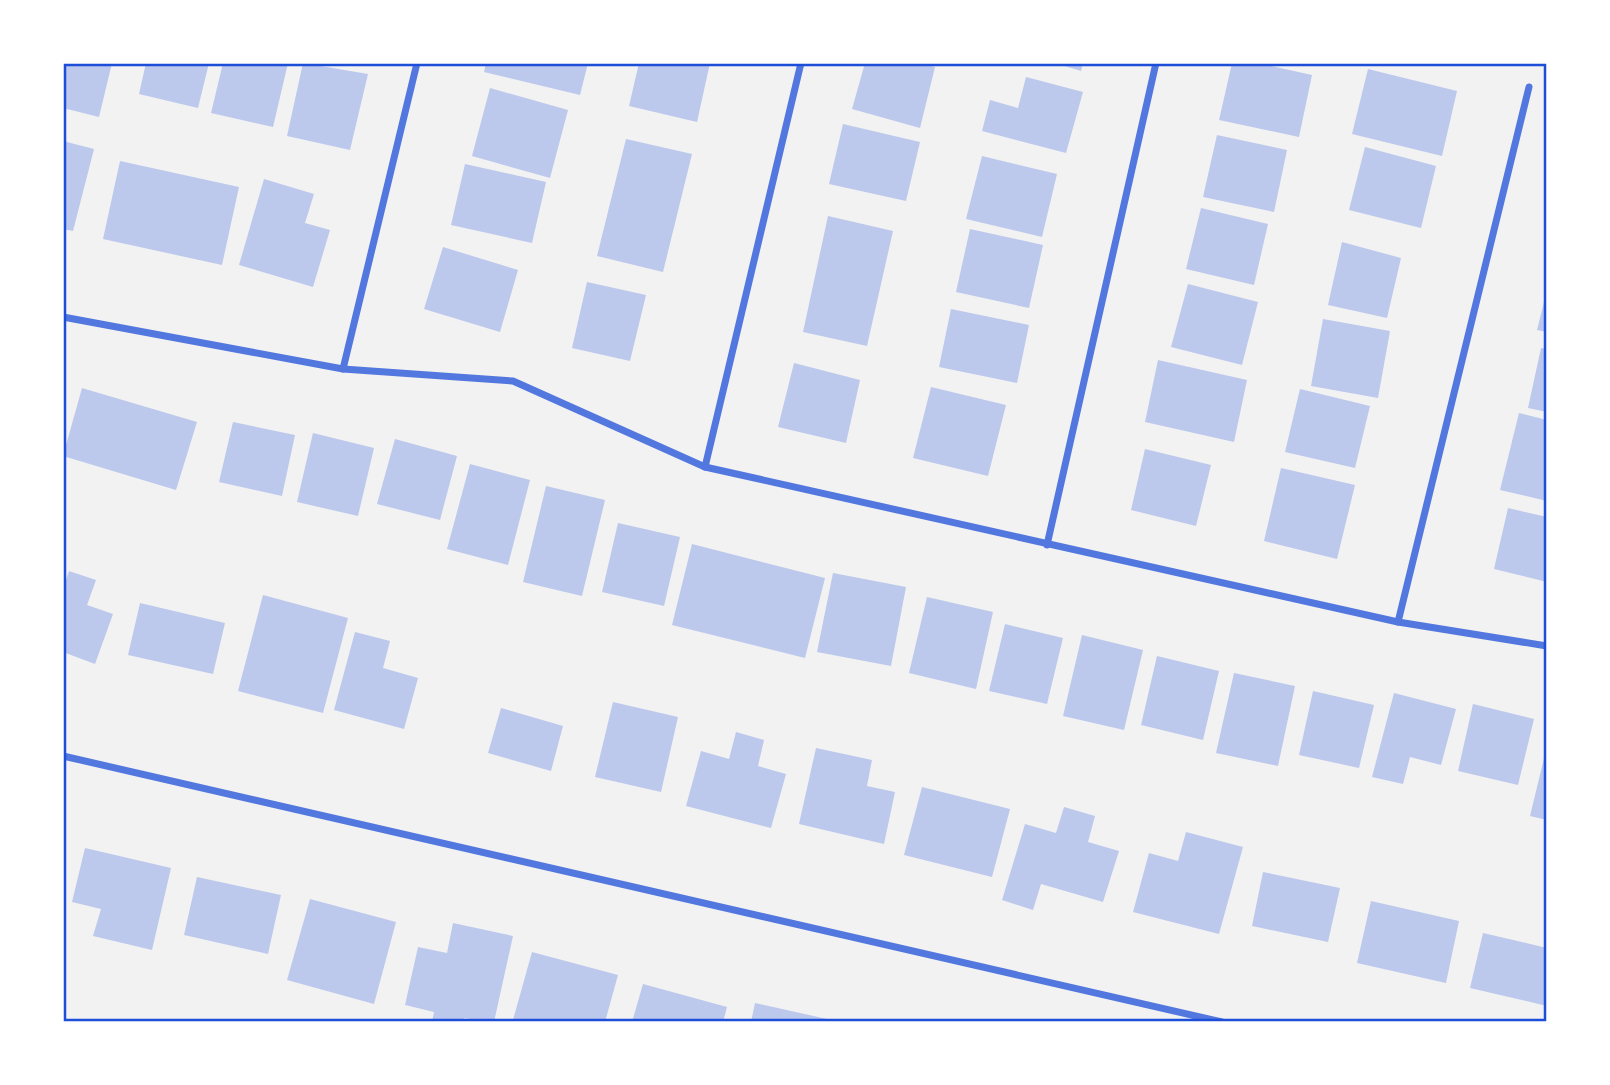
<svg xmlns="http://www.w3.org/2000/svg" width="1610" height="1085" viewBox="0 0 1610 1085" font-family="'PT Sans',sans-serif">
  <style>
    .building { fill: #bdc9ec }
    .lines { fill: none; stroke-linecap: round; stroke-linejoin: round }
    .minor { stroke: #5277de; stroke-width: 7 }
    .neatline { fill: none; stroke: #1d4ed8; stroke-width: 2.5 }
  </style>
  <rect width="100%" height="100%" fill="#f2f2f2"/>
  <!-- building -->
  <g class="building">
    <path d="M63 63H112L99 117 63 108Z"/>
    <path d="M146 63H209L198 108 139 94Z"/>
    <path d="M223 63H288L273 127 211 113Z"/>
    <path d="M303 63 368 74 350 150 287 136Z"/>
    <path d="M486 63H588L580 95 484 72Z"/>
    <path d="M639 63H710L697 122 629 106Z"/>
    <path d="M865 63H919L935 67 920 128 852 109Z"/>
    <path d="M1055 63H1083L1081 71Z"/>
    <path d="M1232 63H1258L1312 75 1299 137 1219 120Z"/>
    <path d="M1368 69 1457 91 1442 156 1352 134Z"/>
    <path d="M1026 77 1083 92 1066 153 982 131 990 100 1018 108Z"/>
    <path d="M490 88 568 110 550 178 472 156Z"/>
    <path d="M843 124 920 142 906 201 829 184Z"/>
    <path d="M1217 135 1287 150 1274 212 1203 197Z"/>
    <path d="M626 139 692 154 663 272 597 256Z"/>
    <path d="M63 141 94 149 73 231 63 229Z"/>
    <path d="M1365 147 1436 166 1421 228 1349 210Z"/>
    <path d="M982 156 1057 174 1042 237 966 219Z"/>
    <path d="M120 161 239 187 222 265 103 239Z"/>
    <path d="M465 164 546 182 532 243 451 225Z"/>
    <path d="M264 179 314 194 305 223 330 230 313 287 239 265Z"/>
    <path d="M1201 208 1268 224 1254 285 1186 269Z"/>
    <path d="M828 216 893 231 867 346 803 332Z"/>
    <path d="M970 229 1043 245 1029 308 956 292Z"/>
    <path d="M1342 242 1401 258 1387 318 1328 305Z"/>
    <path d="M443 247 518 270 500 332 424 309Z"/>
    <path d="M587 282 646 295 630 361 572 348Z"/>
    <path d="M1188 284 1258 302 1242 365 1171 347Z"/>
    <path d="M1546 294H1547V332L1537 330Z"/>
    <path d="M951 309 1029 325 1017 383 939 367Z"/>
    <path d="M1323 319 1390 331 1378 398 1311 386Z"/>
    <path d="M1541 348 1547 349V412L1528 408Z"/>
    <path d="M1158 360 1247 380 1234 442 1145 422Z"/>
    <path d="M794 363 860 380 846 443 778 427Z"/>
    <path d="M931 387 1006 405 988 476 913 458Z"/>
    <path d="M82 388 197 422 176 490 63 456Z"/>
    <path d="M1300 389 1370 406 1355 468 1285 452Z"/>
    <path d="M1519 413 1547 420V501L1500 490Z"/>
    <path d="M233 422 295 435 282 496 219 482Z"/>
    <path d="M313 433 374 448 358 516 297 502Z"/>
    <path d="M395 439 457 456 440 520 377 504Z"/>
    <path d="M1145 449 1211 465 1196 526 1131 510Z"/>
    <path d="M470 464 530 480 508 565 447 549Z"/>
    <path d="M1281 468 1355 485 1337 559 1264 541Z"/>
    <path d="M546 486 605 500 582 596 523 582Z"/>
    <path d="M1508 508 1547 517V582L1494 569Z"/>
    <path d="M618 523 680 537 664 606 602 592Z"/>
    <path d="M692 544 825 578 805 658 672 625Z"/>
    <path d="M69 571 96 580 87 605 113 614 95 664 63 652V589Z"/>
    <path d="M833 573 906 587 891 666 817 652Z"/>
    <path d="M263 595 348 618 323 713 238 691Z"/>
    <path d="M927 597 993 612 976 689 909 673Z"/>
    <path d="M140 603 225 623 213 674 128 655Z"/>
    <path d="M1005 624 1063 638 1047 704 989 691Z"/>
    <path d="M355 632 390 641 383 668 418 678 404 729 334 710Z"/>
    <path d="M1082 635 1143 650 1124 730 1063 716Z"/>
    <path d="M1157 656 1219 671 1203 740 1141 725Z"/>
    <path d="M1234 673 1295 686 1278 766 1216 753Z"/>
    <path d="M1313 691 1374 705 1359 768 1299 755Z"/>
    <path d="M1394 693 1456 709 1441 765 1410 757 1403 784 1372 777Z"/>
    <path d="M613 702 678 717 661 792 595 777Z"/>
    <path d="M1473 704 1534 719 1518 785 1458 771Z"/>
    <path d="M501 708 563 726 551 771 488 753Z"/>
    <path d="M736 732 764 740 758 766 786 774 771 828 686 806 701 751 729 759Z"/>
    <path d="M816 748 872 760 867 786 895 792 884 844 799 824Z"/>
    <path d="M1546 750H1547V820L1530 816Z"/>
    <path d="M922 787 1010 809 992 877 904 855Z"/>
    <path d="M1064 807 1095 816 1088 842 1119 851 1103 902 1041 884 1033 910 1002 900 1025 824 1056 833Z"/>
    <path d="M1186 832 1243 847 1219 934 1133 912 1149 853 1178 861Z"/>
    <path d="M85 848 171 868 152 950 93 936 101 909 72 902Z"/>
    <path d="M1263 872 1340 888 1328 942 1252 926Z"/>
    <path d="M197 877 281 895 268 954 184 935Z"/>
    <path d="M310 899 396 922 374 1004 287 980Z"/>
    <path d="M1371 901 1459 921 1446 983 1357 963Z"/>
    <path d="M453 923 513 936 494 1022 464 1018 463 1022H432L434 1012 405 1005 418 947 447 953Z"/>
    <path d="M1483 933 1547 948V1006L1470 988Z"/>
    <path d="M532 952 618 975 605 1022 513 1020Z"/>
    <path d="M643 984 727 1007 723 1022H632Z"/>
    <path d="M755 1003 836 1021V1022H751Z"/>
  </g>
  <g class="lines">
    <!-- minor -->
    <g class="minor">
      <path d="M63 317 343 369 513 381 705 467 1398 622 1547 646"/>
      <path d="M343 369 417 63"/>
      <path d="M705 467 801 63"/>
      <path d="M1047 545 1156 63"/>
      <path d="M1398 622 1529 87"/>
      <path d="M63 756 1222 1022"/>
    </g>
  </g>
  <!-- border -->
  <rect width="1610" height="1085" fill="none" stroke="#ffffff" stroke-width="130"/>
  <rect x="65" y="65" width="1480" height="955" class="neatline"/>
</svg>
